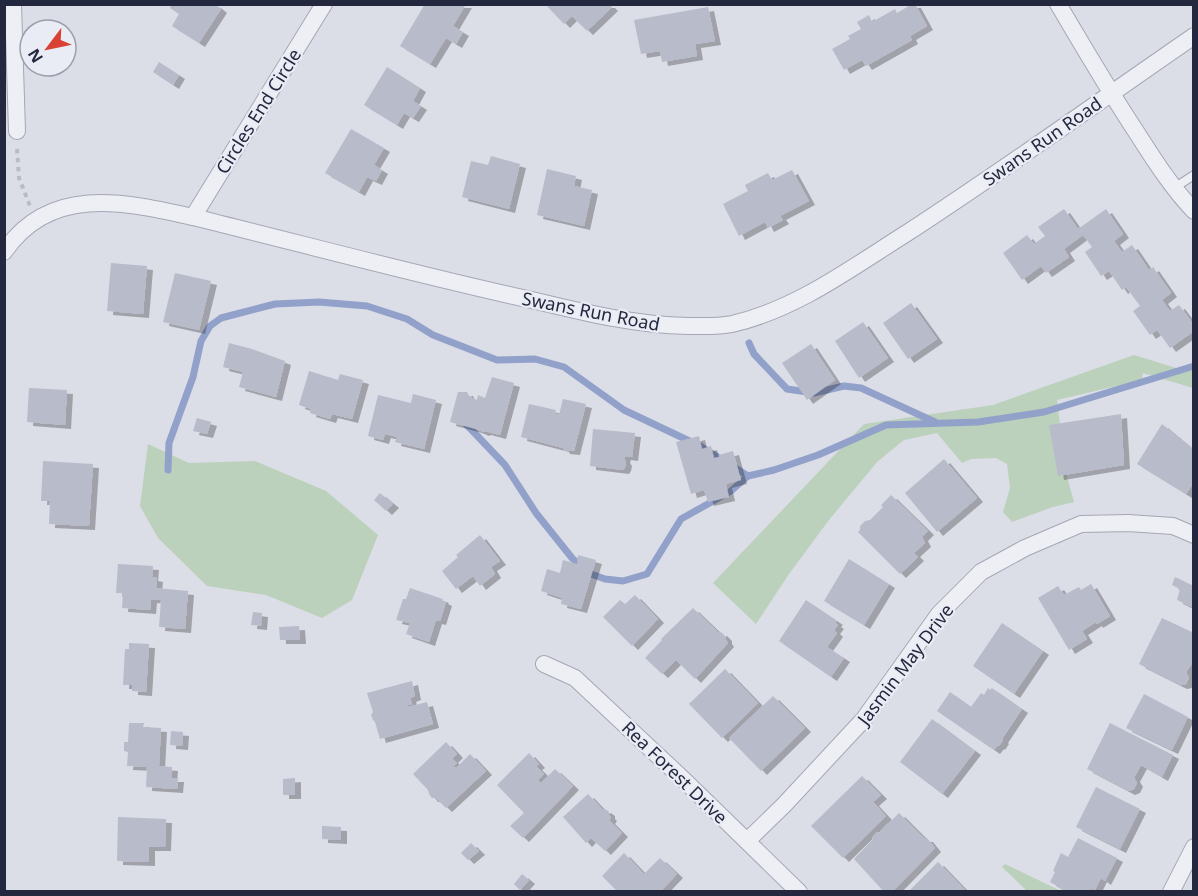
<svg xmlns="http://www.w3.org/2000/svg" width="1198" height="896" viewBox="0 0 1198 896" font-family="'Noto Sans',sans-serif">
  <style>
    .green { fill: #bcd1bb }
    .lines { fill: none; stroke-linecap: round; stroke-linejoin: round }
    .stream { stroke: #92a1ca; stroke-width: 7 }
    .building { fill: #b8bbca; filter: url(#shadow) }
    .lane-casing { stroke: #a4a7b4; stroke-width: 10 }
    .street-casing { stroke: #a4a7b4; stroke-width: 18 }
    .path { stroke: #b9bbc5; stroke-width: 4; stroke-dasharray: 4.5 4.5; stroke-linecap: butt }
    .lane { stroke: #eeeff5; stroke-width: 8 }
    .street { stroke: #eeeff5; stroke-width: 16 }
    .labels { text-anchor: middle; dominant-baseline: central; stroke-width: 4.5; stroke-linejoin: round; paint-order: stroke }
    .street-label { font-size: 18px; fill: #24283e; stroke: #eaecf5 }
  </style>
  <defs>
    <filter id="shadow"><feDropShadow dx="6" dy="4" stdDeviation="0" flood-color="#0004"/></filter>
  </defs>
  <rect width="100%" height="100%" fill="#dbdde7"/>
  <!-- green -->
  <g class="green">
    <path d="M1134 355 1186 371 1193 365V388L1143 373 1142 380 1057 400 1066 473 1074 502 1053 507 1012 522 1003 512 1010 488 1007 464 996 458 971 459 962 463 937 433 904 440 877 462 829 520 789 574 756 624 713 583 864 424 993 405Z"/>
    <path d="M148 444 189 463 255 461 326 491 378 535 352 600 322 618 266 595 207 586 158 538 140 506Z"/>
    <path d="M1005 864 1061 891H1027L1002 867Z"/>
  </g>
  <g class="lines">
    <!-- stream -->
    <g class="stream">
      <path d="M749 343 754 354 787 389 814 393 844 386 861 388 935 422"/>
      <path d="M466 424 505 465 536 513 572 558 588 573 605 579 623 581 647 574 681 519 731 491 748 476 774 470 818 455 886 425 978 422 1044 412 1194 366"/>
      <path d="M168 470 169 443 193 377 201 341 210 326 221 318 275 304 319 302 367 306 407 319 433 335 497 360 535 359 564 367 624 410 700 446 748 476"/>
    </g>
  </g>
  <!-- building -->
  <g class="building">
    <path d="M172 4H215L221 9 199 43 172 26 179 14 170 8Z"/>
    <path d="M425 4H466L453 26 463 32 456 44 446 38 430 64 400 46Z"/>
    <path d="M545 4H609L612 7 587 31 572 16 564 24Z"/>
    <path d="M912 4H915L927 26 910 36 912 40 866 66 862 60 844 70 832 49 850 39 848 36 861 29 857 22 869 15 872 22 895 9 897 13Z"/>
    <path d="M708 7 715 41 695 44 697 56 662 62 660 51 641 54 634 20Z"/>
    <path d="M159 62 179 75 173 85 153 72Z"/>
    <path d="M387 67 420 88 413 101 421 106 413 118 404 113 397 125 364 105Z"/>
    <path d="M351 129 384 148 374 165 382 170 376 181 367 177 359 192 325 173Z"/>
    <path d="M491 156 520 164 509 209 462 197 471 161 488 165Z"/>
    <path d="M547 169 576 176 574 186 592 190 584 226 537 215Z"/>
    <path d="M792 170 809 201 780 216 783 220 768 228 765 222 739 236 723 204 748 191 745 185 768 173 772 180Z"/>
    <path d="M1064 209 1078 229 1106 209 1123 234 1114 241 1122 252 1132 245 1149 270 1153 267 1171 293 1162 300 1170 311 1179 305 1194 325V331L1170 348 1157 330 1150 335 1133 311 1140 306 1126 287 1122 290 1109 271 1101 276 1085 252 1092 247 1083 235 1064 249 1069 257 1046 273 1041 266 1022 280 1003 253 1027 235 1034 244 1045 236 1038 227Z"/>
    <path d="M111 263 147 266 143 314 107 311Z"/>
    <path d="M175 273 211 281 199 330 163 322Z"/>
    <path d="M911 303 937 339 908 359 883 323Z"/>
    <path d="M863 322 888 358 859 378 835 341Z"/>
    <path d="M229 343 252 349 285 361 276 397 239 387 243 372 223 367Z"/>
    <path d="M811 344 835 380 807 400 782 363Z"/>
    <path d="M309 371 338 380 340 374 363 380 352 419 332 414 330 419 310 413 311 409 299 405Z"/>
    <path d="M492 377 514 383 500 435 485 431 483 432 476 429 450 422 458 392H467L469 396H472V398L477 400 478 395 485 398Z"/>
    <path d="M29 388 67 390 65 425 27 422Z"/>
    <path d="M413 394 436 400 424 449 395 442 397 437 385 434 383 440 368 436 378 395 411 403Z"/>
    <path d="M563 399 586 404 574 451 564 450 563 448 521 437 529 404 556 410 555 414 559 415Z"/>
    <path d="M1121 414 1124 465 1058 476 1049 425Z"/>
    <path d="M197 418 211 422 207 434 193 431Z"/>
    <path d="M1162 424 1191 448 1194 445V482L1186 494 1137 464Z"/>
    <path d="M593 429 635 433 632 457 625 456 624 459 626 462 625 467 623 470 590 466Z"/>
    <path d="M699 436 702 449 711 446 714 458 719 457V455L733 451 741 480 726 484 729 497 708 502 704 490 691 494 676 442Z"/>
    <path d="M944 459 977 498 937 532 905 493Z"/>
    <path d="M43 461 93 464 89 526 49 524 50 501H41Z"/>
    <path d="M380 493 393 504 386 511 374 500Z"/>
    <path d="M891 495 928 531 922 537 925 543 914 553 918 557 900 574 858 532 860 530V526L865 521 870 520 883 507 881 505Z"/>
    <path d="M480 535 500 561 491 567 495 574 480 586 473 576 456 589 442 571 458 557 456 555Z"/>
    <path d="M578 555 596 560 581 609 561 604 562 598 541 591 547 569 560 573 563 560 577 564Z"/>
    <path d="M849 559 889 584 864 625 824 601Z"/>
    <path d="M118 564 153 566 152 577 157 578 156 588 188 591 185 629 159 627 161 600 151 599 150 610 122 608 123 593H116Z"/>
    <path d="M1175 577 1194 586V608L1177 600 1180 589 1172 585Z"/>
    <path d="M1091 584 1110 616 1097 624 1096 622 1082 631 1087 639 1069 650 1038 598 1058 586 1064 595 1079 587 1081 590Z"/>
    <path d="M410 588 443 599 442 600 446 602 440 621 436 620 429 642 406 634 410 623 396 620 403 599H406Z"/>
    <path d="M635 595 658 619 632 646 603 617 620 600 625 604Z"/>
    <path d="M806 600 837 621 835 623 838 625 834 630 837 633 827 647 844 658 831 677 779 641Z"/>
    <path d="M693 608 719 633 721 632 726 637V640L728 643 695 679 676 660 662 674 645 658 662 640 661 639Z"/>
    <path d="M253 612 262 613 261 626 251 625Z"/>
    <path d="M1162 618 1194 633V661L1186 672 1189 678 1186 684 1181 685 1139 664Z"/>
    <path d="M1002 623 1043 651 1014 694 973 666Z"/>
    <path d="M299 626 300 640H280L279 627Z"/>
    <path d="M129 643 149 644 146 692 132 691V685H123L125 649H129Z"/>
    <path d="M725 669 758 703 722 738 689 704Z"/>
    <path d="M412 681 415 696 410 698 412 704 407 705 408 707 427 702 433 724 380 739 375 722 373 720 371 715 373 712 367 693Z"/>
    <path d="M988 688 990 690 992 688 1022 709 1002 739 1003 740 999 746 998 745 994 750 937 711 950 692 971 707 981 693 984 695Z"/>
    <path d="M1144 694 1188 717 1172 750 1126 728Z"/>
    <path d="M773 696 805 728 761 771 729 738Z"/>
    <path d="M932 719 975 751 942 794 900 762Z"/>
    <path d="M129 723H144L143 727 161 728 159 766 172 767 171 778H178L177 789 146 787 147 767 127 766 128 752 124 751V742H128Z"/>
    <path d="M1110 723 1173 755 1162 777 1141 765 1134 778 1137 783 1134 789 1129 791 1087 769Z"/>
    <path d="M171 731 183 732 182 746 170 745Z"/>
    <path d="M446 742 457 754 452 759 457 763 453 766 456 768 470 754 486 771 446 808 436 798H432L429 794 428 790 413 774Z"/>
    <path d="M529 753 539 764 536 766 544 774 538 780 541 783 555 769 573 786 523 838 510 826 524 813 497 785Z"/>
    <path d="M862 776 881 795 873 802 886 816 843 858 811 826Z"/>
    <path d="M295 778V795H283V779Z"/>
    <path d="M1096 787 1140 809 1120 849 1076 827Z"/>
    <path d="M588 794 603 810 605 809 609 812V815L611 817 609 820 622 833 605 851 591 838 586 843 563 817Z"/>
    <path d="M899 813 924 838H927L935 848 892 892H884L854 859 873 839 872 838 877 832 879 833 888 823H889Z"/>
    <path d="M118 817 166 819 165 847H149V862L117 861Z"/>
    <path d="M322 826 341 827V840L322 839Z"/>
    <path d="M1078 838 1117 858 1105 881 1101 878 1095 890 1092 888 1090 892H1068L1050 882 1055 872 1053 871 1061 853 1068 857Z"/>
    <path d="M471 843 479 851 468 860 461 853Z"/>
    <path d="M624 853 644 874 660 858 677 874 660 892H618L602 876Z"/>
    <path d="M938 862 967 892H908Z"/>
    <path d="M522 874 529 880 520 890 514 884Z"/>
  </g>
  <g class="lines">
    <defs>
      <path id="lane" d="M1174 188 1194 175"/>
      <g id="street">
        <path d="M13 4 17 131"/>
        <path d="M1058 4C1083 46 1108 89 1135 130 1153 158 1171 187 1194 211"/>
        <path d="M193 217 324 4"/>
        <path d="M4 252C50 184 125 202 193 217 307 245 421 276 536 301 586 313 636 325 688 326 702 326 717 327 732 324 797 309 851 268 907 233 1004 170 1098 102 1194 36"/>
        <path d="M544 664 575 678 685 781 799 892"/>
        <path d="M747 841 784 805 864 719 939 614 981 572 1025 548 1081 524 1128 523 1173 526 1194 535"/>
        <path d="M1171 892 1194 847"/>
      </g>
    </defs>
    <!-- lane casing -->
    <use href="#lane" class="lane-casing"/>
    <!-- street casing -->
    <use href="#street" class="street-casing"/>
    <!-- path -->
    <path class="path" d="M17 149 19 178 30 206"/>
    <!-- lane -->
    <use href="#lane" class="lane"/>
    <!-- street -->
    <use href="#street" class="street"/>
  </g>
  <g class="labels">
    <!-- street labels -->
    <g class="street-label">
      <text transform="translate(258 111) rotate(-58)">Circles End Circle</text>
      <text transform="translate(1042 141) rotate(-35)">Swans Run Road</text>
      <text transform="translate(591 311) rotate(11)">Swans Run Road</text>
      <text transform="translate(905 664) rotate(-53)">Jasmin May Drive</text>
      <text transform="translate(675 772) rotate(44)">Rea Forest Drive</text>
    </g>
  </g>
  <!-- border -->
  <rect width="1198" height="896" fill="none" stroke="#24283e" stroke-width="12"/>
  <!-- north arrow -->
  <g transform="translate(48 48) rotate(238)"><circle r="28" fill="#eaecf5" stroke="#9b9eac" stroke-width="1.5"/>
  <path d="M0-4.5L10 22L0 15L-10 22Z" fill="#d84134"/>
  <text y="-9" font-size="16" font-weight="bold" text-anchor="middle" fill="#24283e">N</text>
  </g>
</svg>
